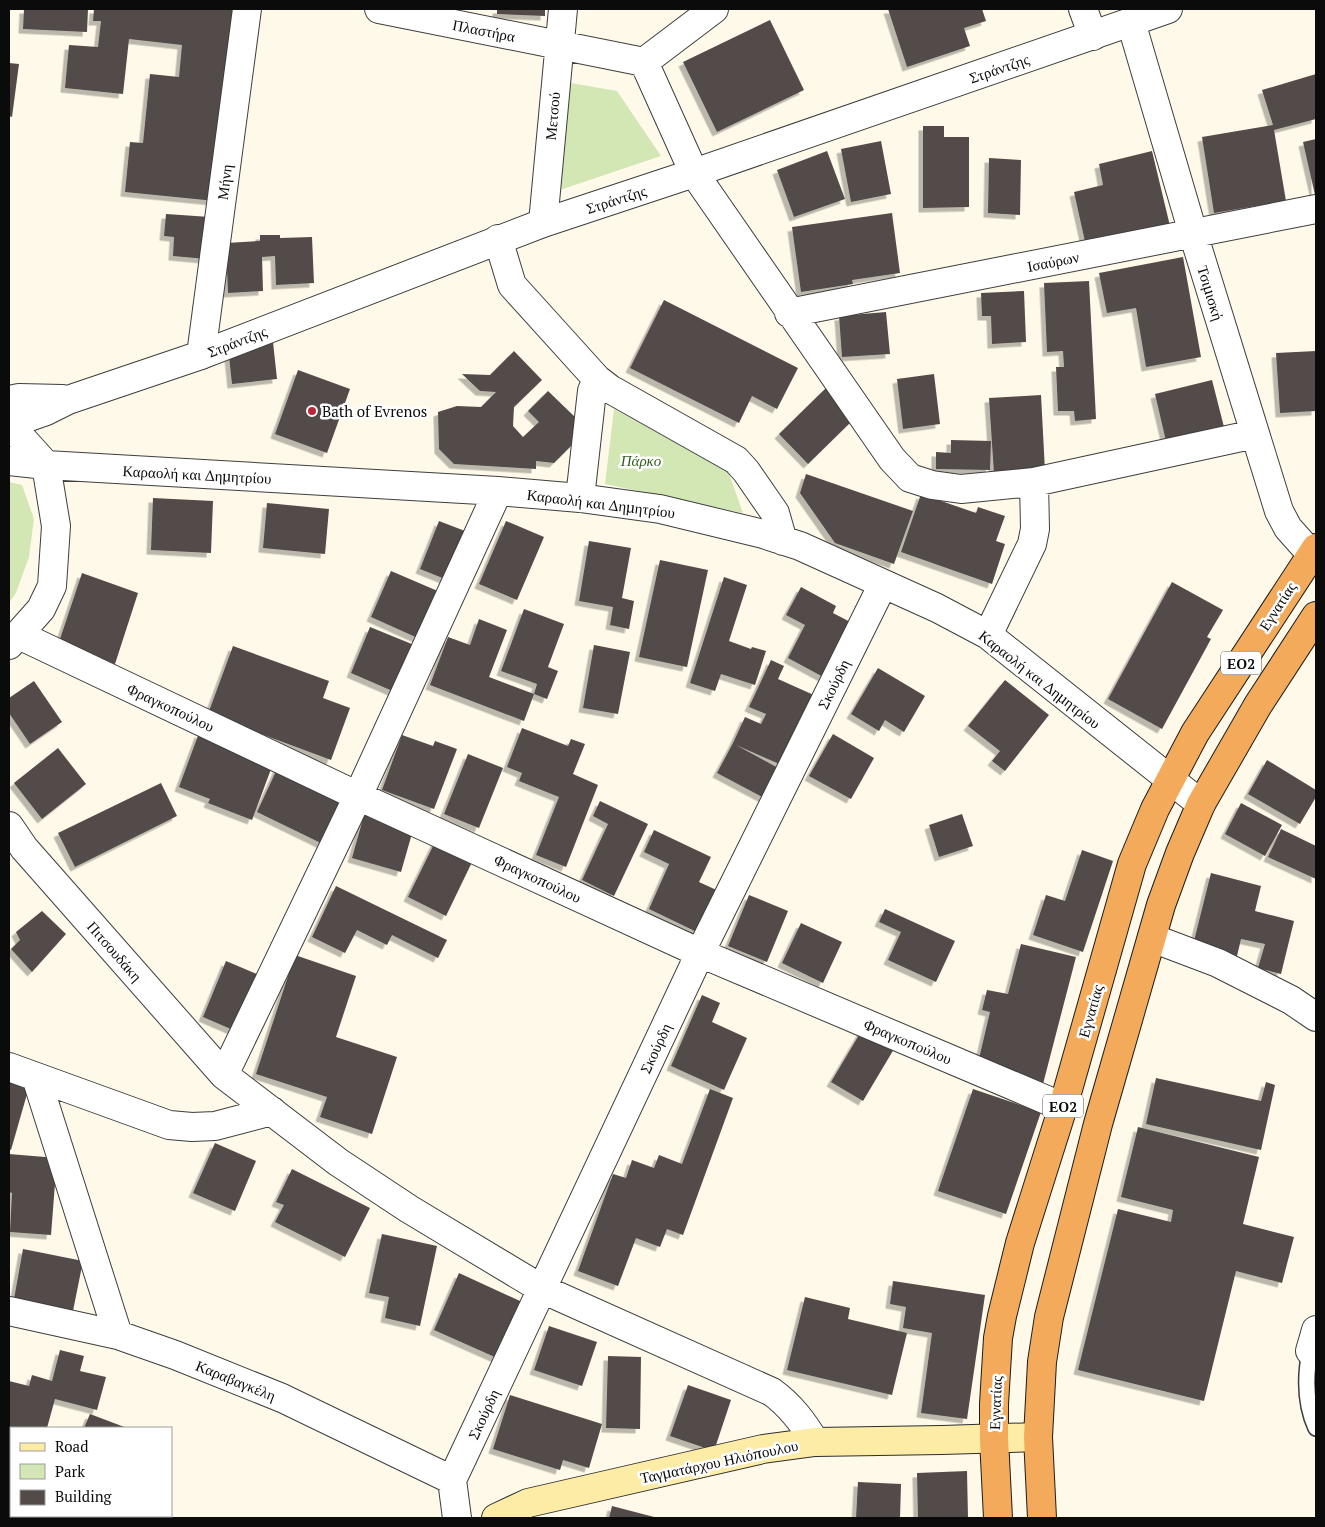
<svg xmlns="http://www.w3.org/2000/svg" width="1325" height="1527" font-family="'PT Serif',serif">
<defs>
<filter id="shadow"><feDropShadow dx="-4.5" dy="4.5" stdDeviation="0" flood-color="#0004"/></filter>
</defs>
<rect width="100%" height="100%" fill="#fff9e9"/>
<path fill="#d3e7b4" d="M565,82l52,9 44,65 -101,34z
M614,409l114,62 15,42 -138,-29z
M9,482l13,3 12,34 -5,38 -13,36 -7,10z"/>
<path fill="#534b48" filter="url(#shadow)" d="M24,9h64l-1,23 -64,-3z
M94,9h139l-18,192 -90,-9 5,-50 13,1 7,-69 29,3 3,-32 -53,-6 -6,55 -58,-6 4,-43 29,2 3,-26h-8z
M497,9h48v7l-48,-2z
M888,9h94l4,12 -22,7 6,18 -63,21z
M770,20l34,70 -87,42 -34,-70z
M9,63l10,1 -7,53 -3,-1z
M1316,74v45l-42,11 12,71 -72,12 -12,-76 71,-12 -11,-35z
M923,126h21v11h25v70l-46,1z
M1316,139v56h-1l-12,-53z
M881,141l10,53 -40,8 -10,-53z
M827,151l18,48 -51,18 -17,-47z
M1152,151l18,75 -84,20 -12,-54 29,-7 -4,-21z
M989,158l32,2 -1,55 -32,-2z
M892,213l8,60 -48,7 1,4 -52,8 -9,-65z
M166,214l44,3 -4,42 -33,-3 1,-19 -10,-1z
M260,235h20v3l32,-1 2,46 -38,2 -1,-29 -13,1 1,34 -35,2 -2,-50 34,-2z
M1183,257l18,100 -55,10 -10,-59 -29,5 -8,-40z
M1089,281l7,138 -21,2 -1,-10h-16l-2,-44h8l-1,-16 -16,1 -3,-69z
M1024,291l2,51 -34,2 -1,-28h-9l-1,-23z
M664,300l134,68 -21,41 -25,-13 -13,27 -109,-55z
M886,312l4,42 -48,3 -3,-41z
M273,342l4,37 -45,5 -4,-37z
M514,351l28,29 -28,27 -1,19 10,11 16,-15 -11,-11 20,-20 28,27 -2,25 -20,20 -18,-2v8l-82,-5 -15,-15 -1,-37 19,-6 24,1 15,-15 -16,-1 -18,-17 28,1z
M1316,351v60l-36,2 -4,-60z
M298,370l52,19 -23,64 -52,-19z
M934,374l6,50 -37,5 -6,-50z
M1212,380l12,47 -58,14 -11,-47z
M826,388l29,30 -47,46 -29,-30z
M1041,395l4,76 -51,3 -5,-76z
M951,440l40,1 -1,29 -54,-1v-17l15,1z
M806,474l107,37 -19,53 -59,-21 -35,-50z
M921,494l55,19 2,-6 27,9 -9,25 9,3 -13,40 -91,-32z
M153,498l60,3 -2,52 -60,-3z
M267,503l62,6 -4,45 -62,-6z
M439,521l26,10 -20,48 -25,-10z
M506,521l38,16 -27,63 -38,-16z
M589,541l42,7 -9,50 12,3 -5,28 -19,-4 3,-18 -34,-6z
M660,560l48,10 -21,97 -48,-10z
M391,571l49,21 -20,47 -49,-22z
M82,573l56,20 -23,71 -57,-19z
M724,577l23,8 -18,56 22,8 1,-2 14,4 -11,34 -34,-11 -6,17 -25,-8z
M1172,582l51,28 -16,27 4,2 -49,90 -54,-30z
M801,587l35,19 -3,7 23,12 -29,54 -39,-21 17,-33 -19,-10z
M524,609l40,15 -16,43 10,4 -11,28 -13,-5 -10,27 -94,-36 18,-48 22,8 9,-26 28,11 -18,47 45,17 3,-10 -36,-13z
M370,627l54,22 -20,47 -53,-23z
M594,645l36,7 -12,62 -35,-6z
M233,646l96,35 -6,17 27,10 -19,52 -123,-46z
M771,660l13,6 -6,13 38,17 -32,70 -48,-21 46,25 -16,29 -49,-26 16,-30 12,-26 16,7 5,-10 -17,-7z
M878,668l47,28 -21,36 -19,-12 -6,11 -28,-17z
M1005,680l44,35 -44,56 -13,-10 8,-10 -32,-25z
M34,681l28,41 -32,22 -21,-31v-15z
M522,728l46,18 3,-7 14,5 -12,30 25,11 -32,82 -30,-12 23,-58 -40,-16 3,-8 -15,-6z
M199,733l75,28 -22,59 -44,-17 2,-4 -31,-12z
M833,734l41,24 -23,41 -42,-23z
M402,735l31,11 2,-5 22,8 -23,60 -52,-19z
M58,748l28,36 -44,35 -28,-36z
M468,754l35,14 -24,60 -35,-14z
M1267,760l49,30v7l-16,27 -52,-30z
M278,767l72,34 -21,46 -72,-35z
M161,783l16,33 -102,51 -17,-34z
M600,801l48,23 -34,72 -32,-16 26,-56 -15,-8z
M1241,803l41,22 -17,31 -40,-22z
M366,808l49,15 -14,49 -49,-14z
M962,814l11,32 -34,11 -10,-32z
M1281,829l35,17v33l-48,-22z
M654,830l57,27 -12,25 24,11 -20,42 -54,-26 20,-45 -25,-12z
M436,840l38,18 -28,58 -38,-19z
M1082,850l31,11 -30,91 -50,-17 13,-40 19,6z
M1211,873l50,13 -6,25 39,10 -13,53 -23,-6 7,-24 -24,-5 -4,17 -44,-11z
M336,886l111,54 -9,18 -46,-23 -5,10 -30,-15 -12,23 -33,-16z
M749,895l39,16 -21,51 -39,-16z
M885,909l70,32 -19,41 -48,-22 13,-28 -22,-10z
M42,911l24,23 -34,38 -21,-23 9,-9 -4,-8z
M801,923l41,19 -19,41 -41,-20z
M1021,944l55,13 -33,127 -66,-17 13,-55 -8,-2 5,-20 21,4z
M295,955l61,21 -20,61 61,20 -25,77 -52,-17 7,-20 -71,-23z
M226,961l38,16 -24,56 -37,-16z
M702,995l18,8 -8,19 35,16 -23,52 -53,-24z
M862,1030l32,19 -31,52 -32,-19z
M1156,1078l105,23 5,-19 9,3 -14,65 -115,-26z
M9,1081l20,6 -18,63 -2,-1z
M710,1089l23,9 -50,137 -16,-6 -7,18 -24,-9 -18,48 -40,-15 35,-97 13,4 6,-18 22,8 5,-13 23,9z
M973,1089l68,23 -35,102 -68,-23z
M1138,1127l121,30 -16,67 51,13 -12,46 -46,-12 -32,130 -126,-31 40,-161 53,13 2,-12 -52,-13z
M215,1143l41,18 -21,50 -42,-18z
M9,1154l48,4 -6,77 -41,-3 2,-39 -3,-1z
M292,1169l78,39 -25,49 -70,-35 9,-17 -8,-3z
M382,1234l55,12 -17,80 -35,-8 4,-21 -20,-4z
M23,1249l60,12 -10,50 -59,-12z
M459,1273l72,33 -25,56 -72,-32z
M893,1281l92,14 -18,124 -46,-6 11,-80 -29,-5 3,-21 -16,-3z
M805,1297l45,11 -2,11 59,14 -15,62 -105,-25z
M549,1326l48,16 -15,44 -48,-16z
M60,1350l24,6 -4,15 26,6 -9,33 -42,-11 -8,29h-36v13h-2v-60l20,5 3,-11 20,6z
M608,1356l33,1 -1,72 -34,-1z
M688,1385l43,15 -17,51 -44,-15z
M510,1395l92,29 -13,44 -26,-8 -3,10 -67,-21z
M90,1414l37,14h-43z
M967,1471l1,47h-50l-1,-45z
M858,1482l43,2 -1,34h-44z
M612,1506l46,12h-49z"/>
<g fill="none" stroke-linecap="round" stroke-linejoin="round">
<defs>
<path id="service" d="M1310,1351c-5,26 -5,53 6,77"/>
<path id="minor" d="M379,9l265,53 50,111 198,286 18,19 22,7 29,4 73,-7 221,-48
M1083,9l10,27
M1131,22l62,211 86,278 9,17 24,27
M644,62l70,-53
M543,223l20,-214
M498,239l14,46 85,94 13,10 126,71 10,11 29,42 8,28
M789,313l527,-104
M201,355l46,-346
M9,461l37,4 452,26 82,7 80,11 103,25 37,12 137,62 51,27 213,169
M580,498l12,-107 5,-12
M19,635l339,161 342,157 363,154
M988,635l44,-91 3,-15 -1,-47
M9,645l32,-36 11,-23 4,-60 -10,-61 -37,-41
M9,826l15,22 200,227 114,87 71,47 133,80 230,103c19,14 31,30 43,50
M1152,938l66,25 73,37 25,17
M9,1067l160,58 23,2 23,-1 57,-15
M224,1075l134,-279 140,-305
M36,1077l82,258
M9,1311l109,24 57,20 107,43 170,82
M1310,1351l6,-21
M457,1518l-5,-38 248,-527 183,-369"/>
<path id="tertiary" d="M9,400l10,-2 43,1
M9,424l37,-13 22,-11 133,-45 342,-132 151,-50 474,-164
M9,1479l2,1
M110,1516l7,2"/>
<path id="secondary" d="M496,1518l32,-15 235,-54 52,-7 127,-2 96,-3"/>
<path id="trunk" d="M998,1518l-4,-79v-35l4,-66 4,-22 18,-73 43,-136 69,-243 23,-55 40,-76 121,-185
M1042,1518l-4,-81 4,-75 7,-45 49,-193 63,-219 19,-52 21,-49 57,-99 58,-89"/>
</defs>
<use href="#service" stroke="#3e3e3e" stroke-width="18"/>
<use href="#minor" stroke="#3e3e3e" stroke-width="30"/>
<use href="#tertiary" stroke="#3e3e3e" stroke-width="30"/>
<use href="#secondary" stroke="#2d2d2d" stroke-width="30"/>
<use href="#trunk" stroke="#1c1c1c" stroke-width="30"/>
<use href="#service" stroke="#fff" stroke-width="15"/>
<use href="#minor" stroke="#fff" stroke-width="28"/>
<use href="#tertiary" stroke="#fff" stroke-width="28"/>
<use href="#secondary" stroke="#fdeca5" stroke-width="28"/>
<use href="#trunk" stroke="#f4aa5b" stroke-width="28"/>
</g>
<circle fill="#b7273a" stroke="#fff" stroke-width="2" cx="312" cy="411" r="5"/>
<g text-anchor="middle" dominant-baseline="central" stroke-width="5" stroke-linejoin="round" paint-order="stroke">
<g fill="#fff" stroke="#545454" stroke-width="1">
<rect x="1221" y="651.5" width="40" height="23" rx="4"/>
<rect x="1043" y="1094.5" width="40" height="23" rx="4"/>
</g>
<g font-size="14" font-weight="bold" fill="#0b0b0b">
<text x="1241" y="663">ΕΟ2</text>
<text x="1063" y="1106">ΕΟ2</text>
</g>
<g font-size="15" fill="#0b0b0b" stroke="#fff">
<text transform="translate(484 30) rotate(11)">Πλαστήρα</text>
<text transform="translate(999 68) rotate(-19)">Στράντζης</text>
<text transform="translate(552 116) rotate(-85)">Μετσού</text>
<text transform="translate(224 182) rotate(-83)">Μήνη</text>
<text transform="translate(616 199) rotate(-18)">Στράντζης</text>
<text transform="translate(1053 261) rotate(-11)">Ισαύρων</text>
<text transform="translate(1211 293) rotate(73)">Τσιμισκή</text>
<text transform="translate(237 341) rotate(-21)">Στράντζης</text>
<text transform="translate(197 474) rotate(3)">Καραολή και Δημητρίου</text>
<text transform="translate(601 503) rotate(7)">Καραολή και Δημητρίου</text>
<text transform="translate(1277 606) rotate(-57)">Εγνατίας</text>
<text transform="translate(1040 679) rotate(38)">Καραολή και Δημητρίου</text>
<text transform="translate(833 684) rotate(-64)">Σκούρδη</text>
<text transform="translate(171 707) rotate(25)">Φραγκοπούλου</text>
<text transform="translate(538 878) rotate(25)">Φραγκοπούλου</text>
<text transform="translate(115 951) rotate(49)">Πιτσουδάκη</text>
<text transform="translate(1090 1011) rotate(-74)">Εγνατίας</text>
<text transform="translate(908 1041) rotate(23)">Φραγκοπούλου</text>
<text transform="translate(655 1048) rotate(-65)">Σκούρδη</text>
<text transform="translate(236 1380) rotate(22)">Καραβαγκέλη</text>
<text transform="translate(995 1403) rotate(-88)">Εγνατίας</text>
<text transform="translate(483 1414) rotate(-65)">Σκούρδη</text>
<text transform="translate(719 1461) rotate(-12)">Ταγματάρχου Ηλιόπουλου</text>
</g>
<g font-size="15" fill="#0b0b0b" stroke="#fff" text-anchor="start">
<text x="322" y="411">Bath of Evrenos</text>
</g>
<g font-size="15" font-style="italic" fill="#31601e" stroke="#fff">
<text x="641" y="460">Πάρκο</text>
</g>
</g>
<rect width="1325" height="1527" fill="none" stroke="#0b0b0b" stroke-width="20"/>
<rect x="10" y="1427" width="162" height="90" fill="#ffffff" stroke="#9d9d9d"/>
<rect x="20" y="1443" width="25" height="8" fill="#fdeca5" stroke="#9d9d9d"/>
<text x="55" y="1452" font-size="15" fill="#0b0b0b">Road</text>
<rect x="20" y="1464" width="25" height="15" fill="#d3e7b4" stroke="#9d9d9d"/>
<text x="55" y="1477" font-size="15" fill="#0b0b0b">Park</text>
<rect x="20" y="1490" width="25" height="15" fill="#534b48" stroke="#9d9d9d"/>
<text x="55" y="1502" font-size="15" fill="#0b0b0b">Building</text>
</svg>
